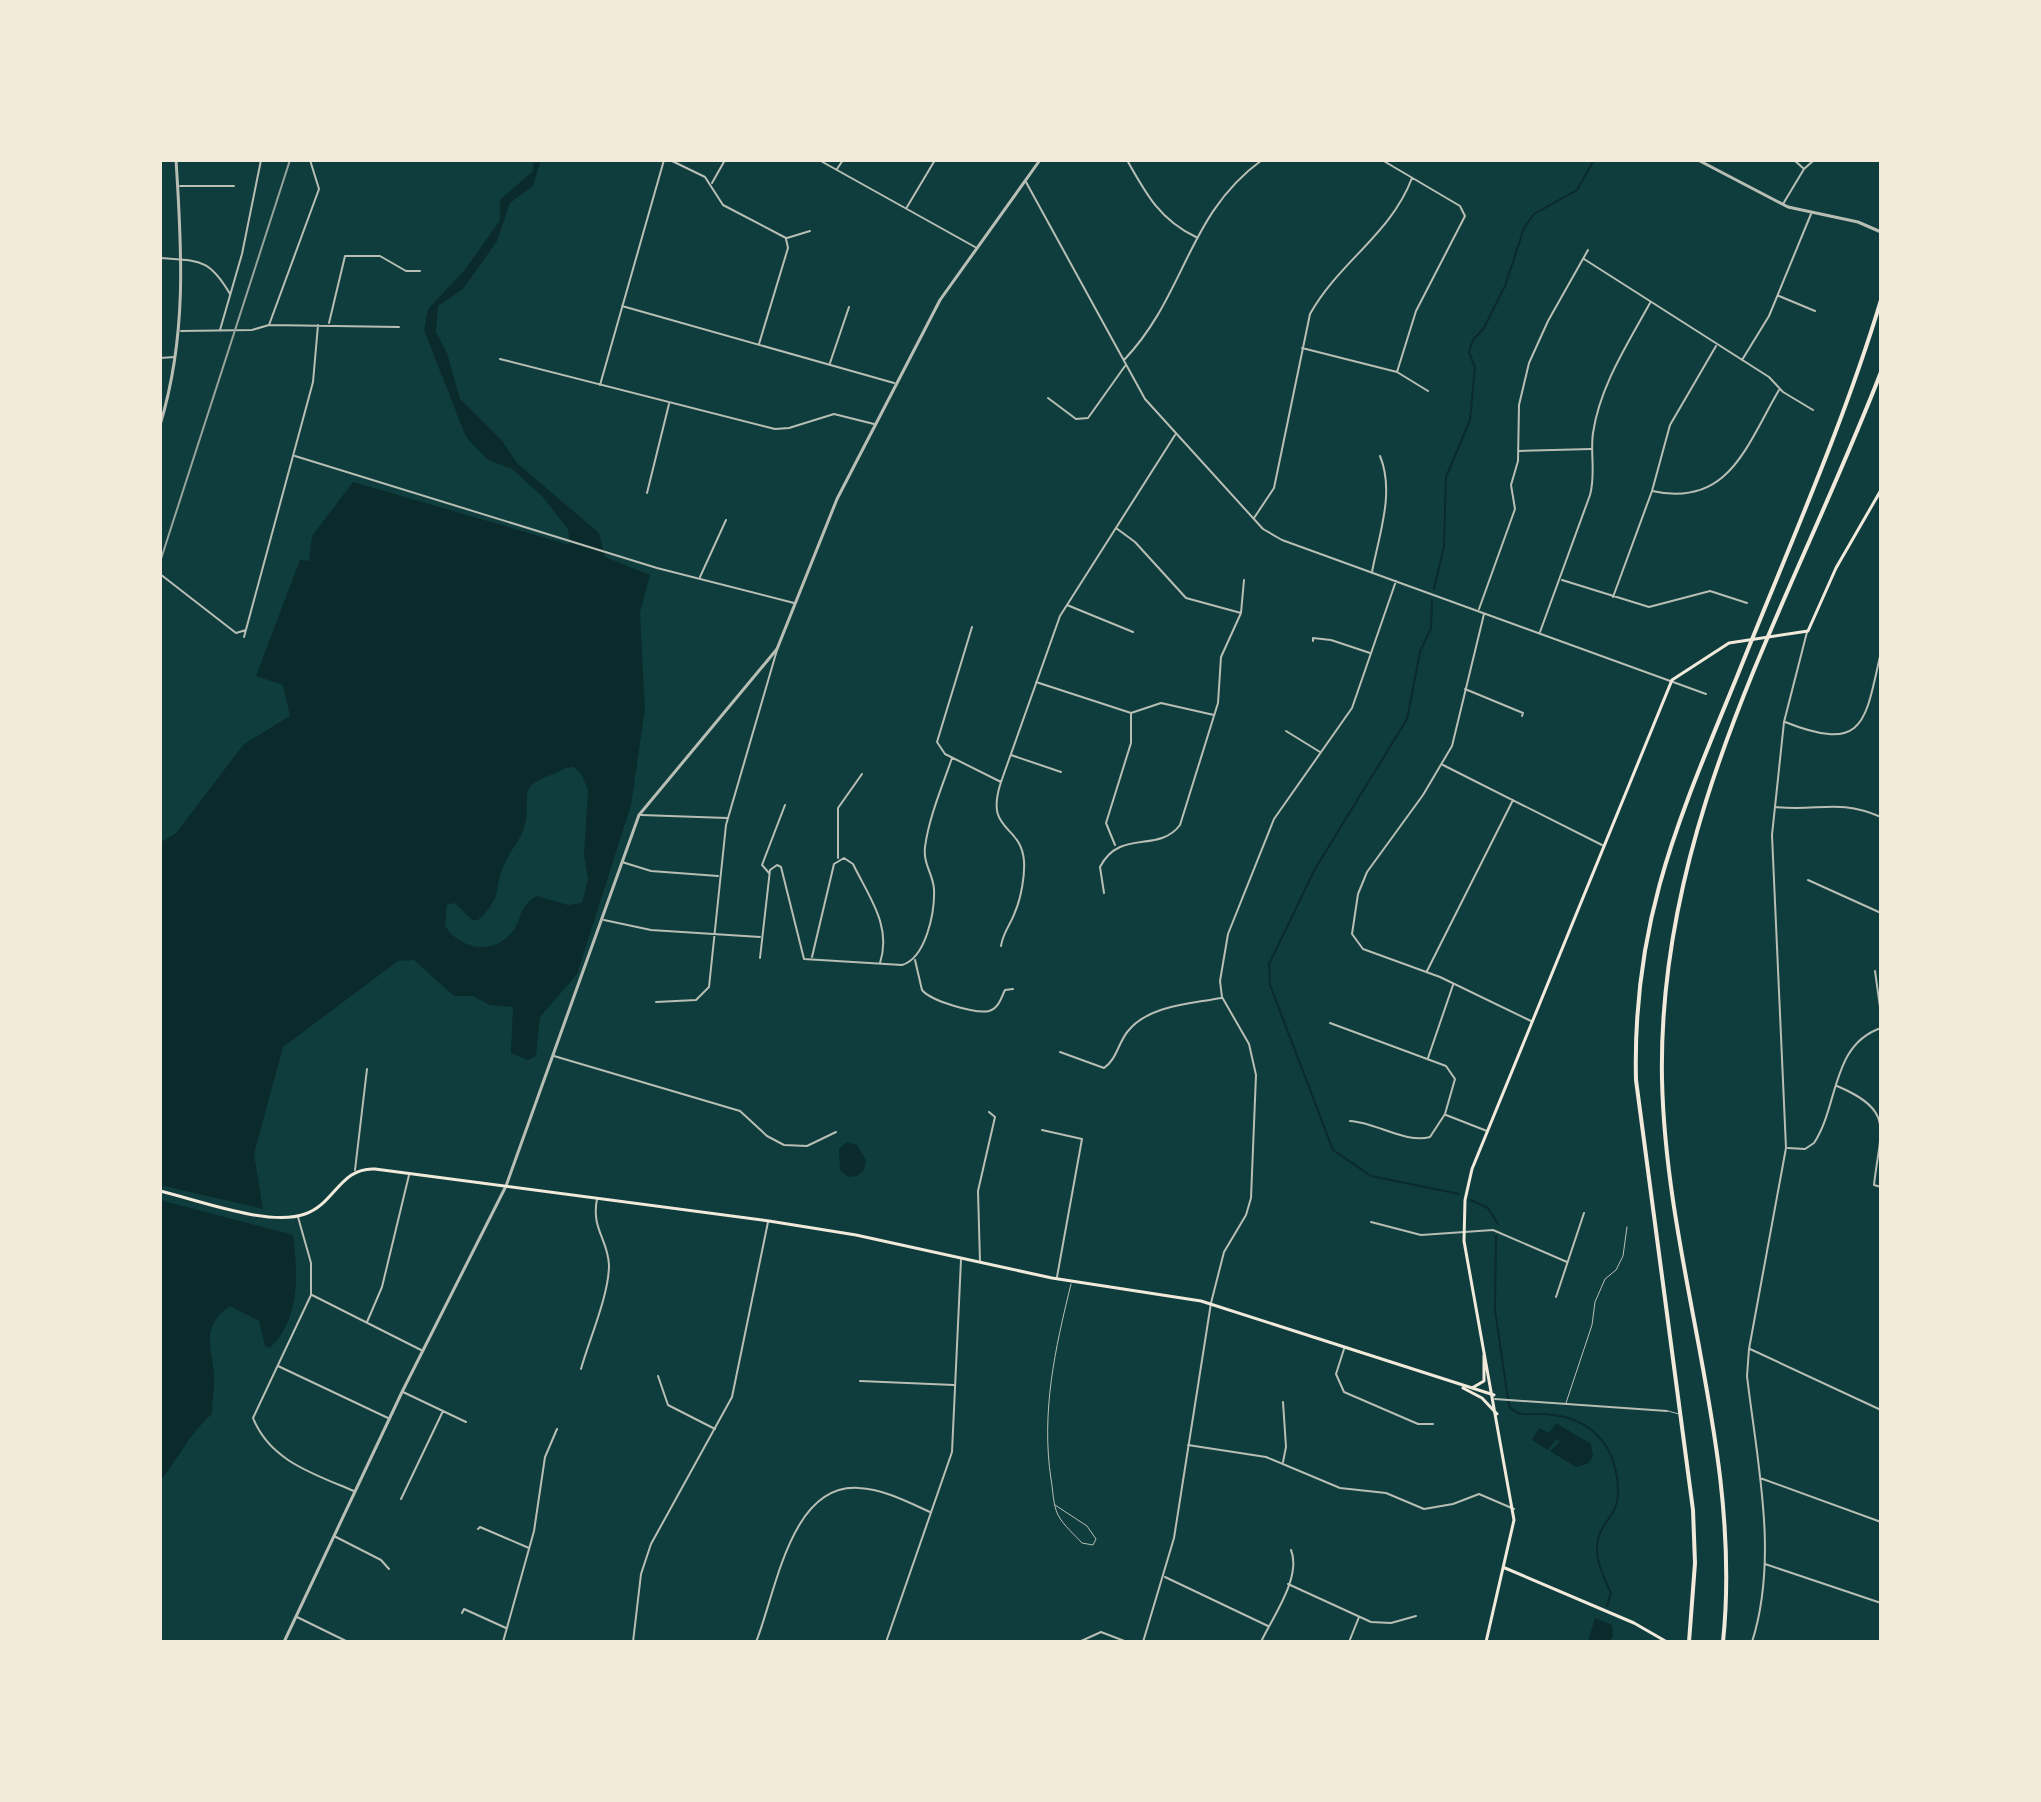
<svg xmlns="http://www.w3.org/2000/svg" width="2041" height="1802" font-family="Figtree,sans-serif">
<rect width="100%" height="100%" fill="#0f3d3e"/>
<path fill="#0a2a2b" fill-rule="evenodd" d="M534,160l6,3 -7,23 -23,17 -13,38 -34,48 -25,17 -2,26 11,21 13,46 42,42 15,22 82,70 6,24 45,18 -10,37 5,97 -14,96 -54,169 -37,43 -4,39 -8,4 -17,-7 2,-46 -23,-2 -17,-9h-19l-40,-36 -16,1 -115,86 -29,107 9,55 -103,-24v-342l16,-10 68,-89 46,-28 -7,-31 -27,-9 44,-116 9,1 3,-25 41,-54 217,63 -2,-16 -26,-33 -30,-27 -24,-9 -22,-23 -42,-107 4,-21 36,-38 36,-51v-20l33,-29zM573,767l8,6 7,17 -4,65 4,24 -6,24 -14,2 -31,-9c-19,11 -14,21 -24,35 -19,25 -52,19 -68,-5l2,-21 8,-2 17,17h6c27,-24 14,-33 28,-59 6,-13 15,-21 19,-37 7,-25 -10,-37 26,-49 8,-3 13,-8 22,-8z
M847,1142l10,3 9,15 -2,10 -7,6 -9,1 -8,-7 -1,-21z
M160,1200l133,35c5,39 8,82 -23,113l-5,-2 -6,-25 -29,-15c-30,21 -18,41 -16,69 1,13 -2,26 -2,39 -25,22 -31,42 -52,67z
M1556,1423l35,21 2,12 -4,7 -13,4 -26,-16 10,-9 -4,-3 -8,11 -16,-10 7,-12 10,5z
M1595,1618l17,7 1,11 -4,6h-21z"/>
<g fill="none" stroke-linecap="round" stroke-linejoin="round">
<path stroke="#0a2a2b" stroke-width="2" d="M1434,589l10,-43 2,-69 24,-57 5,-52 -6,-16 4,-12 11,-12 21,-42 19,-58 10,-14 43,-24 17,-30
M1432,600l-1,28 -11,24 -13,67 -92,150 -46,95 1,21 63,165 38,26 88,18
M1471,1200l17,8 10,16
M1496,1236l-1,74 14,96c10,12 20,7 34,8 48,2 74,31 75,77 0,19 -8,24 -16,38 -12,21 0,45 9,64l-4,13"/>
<path stroke="#b8beb3" stroke-width="1" d="M1566,1403l26,-78 3,-23 10,-23 11,-9 7,-14 4,-29
M1668,1411l11,3
M1055,1505l32,21 9,13 -3,6 -11,-2c-8,-9 -18,-17 -24,-28 -5,-10 -5,-25 -7,-36 -10,-67 4,-130 20,-195"/>
<path stroke="#b8beb3" stroke-width="2" d="M670,160l35,17 18,28 63,33
M819,160l156,87
M1127,160c19,34 33,60 69,77
M1382,160l78,46 5,10 -49,95 -19,61
M1794,160l9,8
M837,169l6,-9
M1026,182l119,217 118,130 19,11 424,154
M712,183l13,-23
M180,186h54
M1783,204l21,-35 10,-9
M907,207l28,-47
M787,238l23,-7
M160,258c39,3 49,0 70,36
M1584,259l185,118 14,15 30,18
M1779,296l36,15
M622,306l272,77
M329,323l16,-67h35l26,15h14
M269,325l50,-136 -9,-29
M220,330l22,-76 19,-94
M181,331l71,-1 17,-5 130,2
M759,344l29,-96 -2,-9
M1302,348l95,24 31,19
M160,358l15,-1
M500,359l275,70 14,-1 45,-14 40,10
M1124,360c62,-65 63,-146 138,-200
M1742,360l27,-44 42,-102
M830,363l19,-56
M600,385l64,-225
M1048,398l28,21 12,-1 37,-52
M1518,451l73,-2
M295,456l362,112 137,35
M1652,491c77,17 94,-45 127,-101
M647,493l22,-89
M1254,518l20,-30 36,-174c28,-51 81,-80 102,-136
M1116,528l19,14 51,56 55,15
M1372,572c7,-37 23,-80 8,-116
M160,574l76,59 10,-3
M700,577l26,-57
M1562,580l87,27 61,-16 37,12
M1613,597l39,-106 18,-66 46,-79
M1067,605l66,27
M1479,609l36,-100 -4,-24 7,-24 1,-56 10,-42 19,-42 40,-71
M1484,614l-32,132 -29,49 -56,77 -9,22 -6,40 11,15 77,28 91,44
M972,627l-35,115 8,12 56,28
M1540,632l50,-137c6,-21 0,-41 3,-62 7,-47 34,-88 57,-130
M244,637l69,-255 5,-57
M1313,641v-3l18,2 39,13
M1036,682l95,31 30,-10 53,12
M1465,689l58,24 -1,3
M1785,722c81,32 80,-1 96,-70
M1286,731l34,21
M1011,755l50,17
M1443,765l159,80
M1775,807c43,5 62,-9 106,10
M641,815l86,3
M1115,845l-9,-22 25,-80v-29
M838,858v-50l24,-34
M622,862l29,9 67,5
M769,873l-7,-8 23,-60
M1808,880l73,33
M1104,893l-4,-26c20,-39 58,-13 80,-42l38,-122 3,-46 20,-44 3,-33
M604,920l47,10 109,7
M1001,946c2,-14 10,-22 14,-34 6,-14 10,-36 9,-51 -3,-38 -40,-28 -23,-79l59,-166 115,-181
M812,957l22,-93 10,-6 9,6c16,33 39,62 27,99
M760,958l10,-88 7,-5 4,2 23,92 98,6c24,-7 33,-53 32,-76 -1,-15 -11,-25 -9,-42 4,-30 17,-60 27,-89
M915,960l7,30c9,11 53,24 67,21 10,-3 12,-13 16,-21l8,-1
M1427,971l86,-171
M1875,971l6,43
M656,1002l40,-2 13,-13 17,-162 51,-175
M1330,1023l116,43 9,13 -10,35 -15,23c-24,7 -55,-15 -80,-16
M1060,1052l44,16c13,-9 14,-25 24,-37 21,-26 62,-27 93,-33
M554,1056l186,55 27,25 17,9 23,1 29,-14
M1428,1058l25,-73
M1837,1086c59,25 43,43 37,99l7,2
M1446,1115l41,16
M1042,1130l40,9 -25,138
M1788,1148l17,1 9,-6c25,-38 17,-98 67,-115
M355,1170l12,-101
M298,1217l13,46v32l-58,123c17,43 61,56 101,73
M1371,1222l50,13 72,-5 74,32
M980,1262l-2,-71 17,-74 -6,-5
M312,1295l109,55
M1556,1297l28,-84
M367,1322l15,-35 27,-112
M1344,1349l-8,25 8,18 74,32h15
M1750,1349l131,61
M278,1366l110,52
M581,1369c8,-29 28,-74 28,-104 -1,-26 -18,-36 -12,-66
M658,1376l10,29 47,24
M860,1381l94,4
M403,1392l63,30
M1495,1399l172,12
M1188,1445l78,12 74,31 46,5 38,16 29,-5 26,-10 35,15
M1283,1462l3,-15 -3,-45
M1760,1478l121,44
M401,1499l42,-88
M478,1529l2,-2 49,21
M334,1536l47,24 8,9
M1765,1564l116,39
M1165,1577l103,49
M1288,1584l83,38 20,1 25,-7
M462,1613l2,-4 42,19
M297,1617l51,25
M503,1642l31,-111 11,-74 12,-28
M633,1642l8,-68 10,-30 81,-147 36,-175
M756,1642c20,-49 34,-159 103,-154 24,1 49,14 71,24
M886,1642l66,-190 9,-192
M1079,1642l22,-10 26,10
M1143,1642l31,-104 37,-235 13,-51 22,-37 5,-17 5,-123 -7,-31 -27,-47 -2,-16 8,-47 46,-115 78,-111 44,-127
M1261,1642c11,-24 41,-65 30,-92
M1349,1642l10,-25
M1752,1642c27,-85 5,-180 -5,-266l2,-27 37,-201 -14,-313 12,-113 23,-90"/>
<path stroke="#b8beb3" stroke-width="3" d="M1698,160l90,47 70,15 23,10
M160,425c27,-88 22,-174 16,-265
M284,1642l118,-250 104,-206 133,-371 138,-166 60,-150 103,-199 100,-140"/>
<path stroke="#f1e9da" stroke-width="3" d="M160,1191c38,9 109,36 145,23 30,-10 35,-47 70,-45l394,52 87,14 196,43 149,23 293,94
M1463,1388l19,10 15,16
M1472,1388l12,-7v-26
M1505,1568l129,55 33,19
M1486,1642l28,-122 -50,-279 1,-41 7,-31 200,-489 57,-37 79,-12 28,-63 45,-78"/>
<path stroke="#f1e9da" stroke-width="4" d="M1689,1642l6,-79 -2,-53 -57,-430c-4,-158 42,-259 100,-401 50,-126 106,-250 145,-379
M1723,1642c20,-192 -57,-373 -61,-563 -5,-258 129,-475 219,-707"/>
<path stroke="#97a49c" stroke-width="2" d="M160,562l130,-402"/>
</g>
<rect width="2041" height="1802" fill="none" stroke="#f1e9da" stroke-width="324"/>
</svg>
